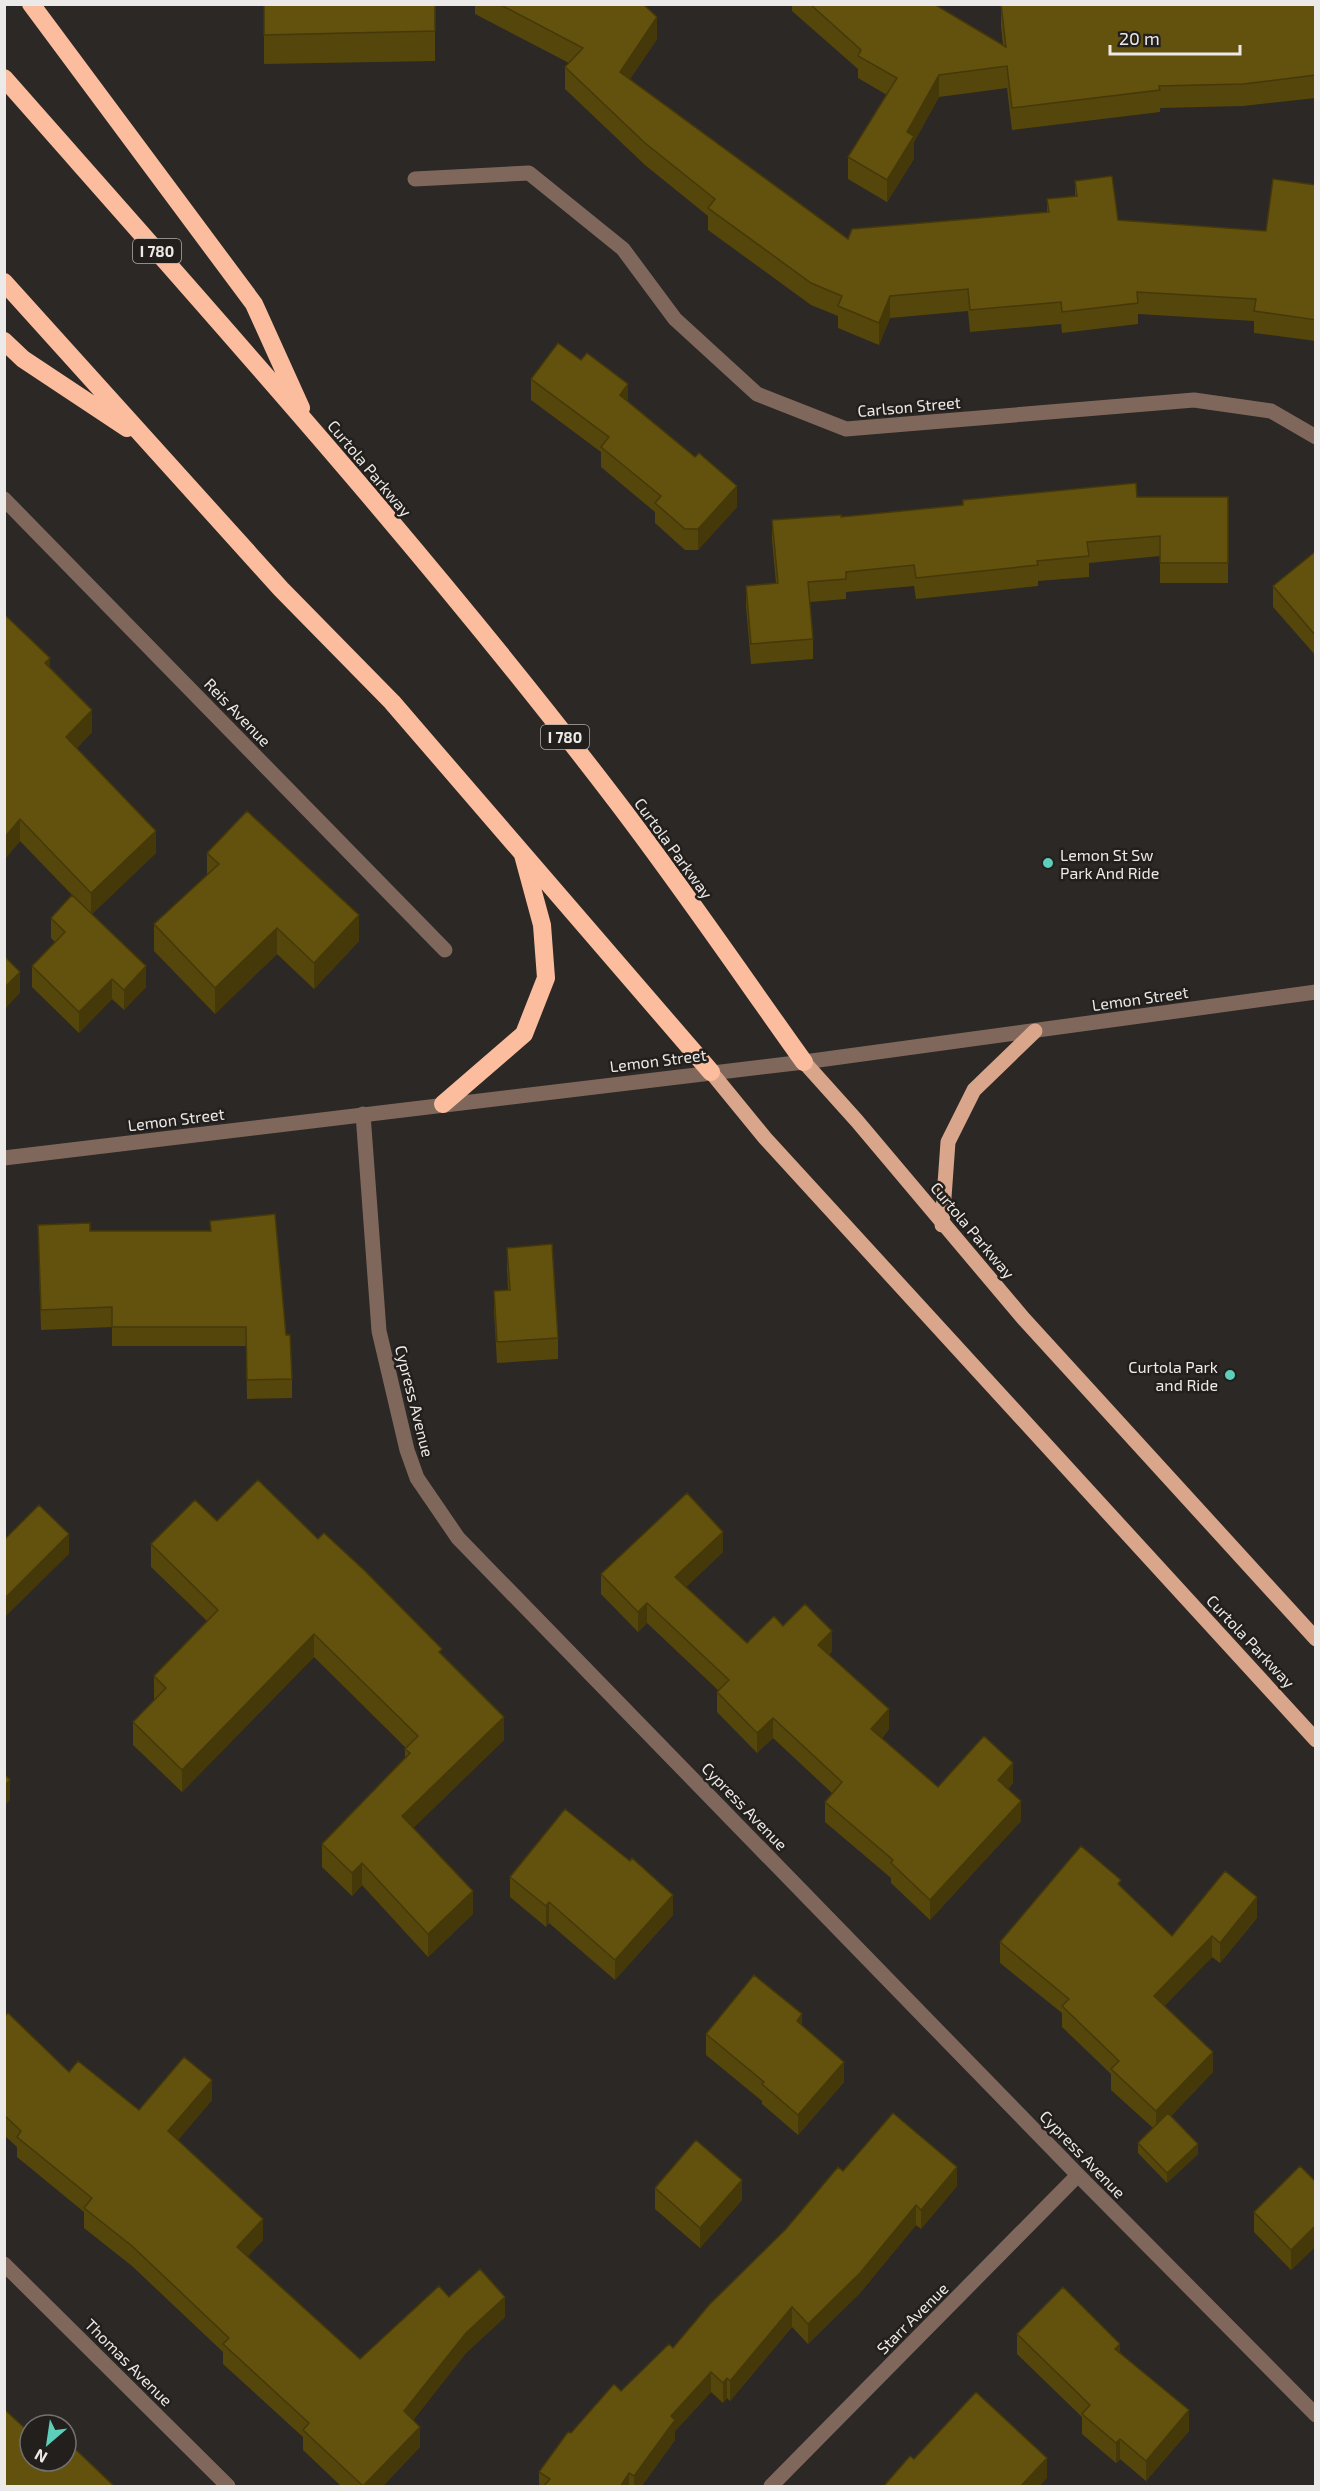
<svg xmlns="http://www.w3.org/2000/svg" width="1320" height="2491" font-family="'Exo 2',sans-serif">
<rect width="100%" height="100%" fill="#2b2825"/>
<g fill="none" stroke-linecap="round" stroke-linejoin="round">
<path stroke="#80675b" stroke-width="15" d="M415,179l114,-6 94,76 52,70 82,75 89,35 348,-29 77,11 45,26
M4,499l441,451
M363,1114l16,217 28,119 10,28 41,60 620,637 238,240
M4,2264l224,222
M771,2486l307,-311"/>
<path stroke="#80675b" stroke-width="15" d="M4,1158l800,-96 512,-70"/>
<path stroke="#d9a58b" stroke-width="15" d="M804,1062l53,59 166,197 293,321
M711,1072l54,66 551,602
M942,1225l6,-83 26,-52 61,-59"/>
<path stroke="#fcbd9e" stroke-width="18" d="M31,4l223,300 47,104
M4,78c208,236 419,470 610,720 66,86 127,176 190,264
M4,282l277,307 111,113 319,370
M4,341l19,18 104,69
M443,1104l81,-70 22,-56 -4,-53 -19,-70"/>
</g>
<path fill="#55460c" d="M264,4h171v57l-171,3z
M475,4h168l14,35 -27,40 218,160 199,-26v-14l28,-3v-15l43,39 148,11 50,-46v156l-62,-8v-12l-116,-7v10l-76,9 -1,-9 -91,8 -2,-21 -78,7 -11,27 -41,-17v-12l-27,-11 -103,-75v-14l-63,-51 -80,-76v-22l4,-4 -94,-49z
M790,4h144l69,41 -2,-19v-22h315v94l-73,8 -83,2v4l-148,18 -5,-42 -68,9 -25,45v17l-27,43 -39,-23v-22l39,-62 -29,-17v-9l-66,-58v-5z
M531,379l97,23 109,105 -39,43h-13l-30,-27v-11l-54,-45v-15l-70,-52z
M1137,497h91v86h-68v-27l-71,7v14l-51,4v5l-122,13 -2,-13 -68,6v7l-36,3 3,37v20l-62,5 -5,-58v-20l30,-3 -4,-43v-20l69,-3z
M1316,551v105l-43,-49v-21z
M4,614l46,54 42,64 -15,16 79,105 -64,61 54,73 -22,23 -12,-11 -33,34 -47,-46v-21l23,-24 -4,-4v-20l24,-20 -55,-57 -16,19z
M207,853l152,88 -45,48 -37,-35 -62,60 -61,-63v-27l53,-49z
M210,1221l76,114 6,44v19l-45,1 -1,-53h-134v-19l-71,3 -3,-105 52,6h120z
M507,1248l51,90v21l-61,4 -3,-52v-20l14,-1 -1,-22z
M217,1521l101,18 124,116 62,85 -91,88 60,86 -45,43 -66,-72 -10,11 -30,-29v-23l83,-86v-9l1,-1 -92,-91 -132,135 -49,-47v-23l22,-22 -1,-1v-23l53,-55 -56,-54v-23z
M723,1552l-37,35 61,56 36,-17 49,25 -3,4 60,74 -7,9 56,49 75,-4 -5,6 13,32 -91,99 -39,-37v-5l-66,-56v-20l7,-9 -59,-55 -16,15 -40,-41v-20l2,-1 -72,-68 -9,9 -37,-38v-20z
M510,1877l163,38 -58,65 -66,-57 -3,4 -36,-30z
M1121,1888l51,48 85,-18 -37,45 -8,-6 -48,49 49,66 -42,44 27,38 -31,29 -29,-30v-10l15,-15 -42,-38v-16l-49,-47v-14l-62,-50v-21z
M4,2013l65,59 70,38 73,-10 -34,40 85,100 -16,17 113,102 89,-62 56,20 -39,36 -53,67 7,27 -38,40h-40l-39,-37v-13l-80,-73v-12l-91,-86 -48,-38v-16l-67,-55v-10l-13,-12z
M706,2034l138,48 -46,53 -36,-31v-3l-56,-46z
M843,2171l114,15 -36,43 -5,-4 -56,68 -52,51 -16,-17 -62,74 -3,-3 -4,5 -12,-11 -36,39v9l-34,47h-102v-15l32,-39 102,-85 113,-119z
M1316,2182v64l-25,24 -37,-38v-20z
M655,2188l87,12 -42,48 -45,-39z
M1017,2334l103,18 69,79 -43,50 -26,-22 -4,4 -34,-29v-17l-65,-63z"/>
<path fill="#45390a" d="M657,17v22l-37,55v-22z
M939,75v22l-25,45v17l-27,43v-22l20,-48z
M890,296v22l-11,27v-22z
M628,384v20l-8,-9z
M737,486v21l-39,43v-21z
M50,658v22l-5,-17z
M92,710v22l-26,27v-22z
M20,819v22l-16,19v-22z
M156,831v22l-65,62v-22z
M359,915v26l-45,48v-26z
M277,928v26l-62,60v-26z
M146,966v21l-22,23v-20z
M20,972v21l-16,17v-22z
M112,979v20l-33,34v-21z
M723,1532v20l-48,45v-20z
M69,1534v20l-65,64v-19z
M647,1603v20l-9,9v-20z
M832,1631v20l-14,14v-20z
M314,1634v23l-132,135v-22z
M889,1709v20l-18,20v-20z
M504,1717v23l-102,99v-23z
M773,1718v20l-16,15v-20z
M1013,1763v20l-15,17v-20z
M10,1780v20l-6,6v-20z
M1021,1801v20l-91,99v-20z
M362,1863v22l-10,11v-23z
M473,1891v23l-45,43v-23z
M673,1895v20l-58,65v-20z
M1257,1897v21l-37,45v-20z
M549,1902v21l-3,4v-21z
M1212,1936v21l-58,60v-21z
M802,2014v21l-5,-14z
M1213,2052v20l-57,60v-21z
M844,2062v20l-46,53v-20z
M212,2080v20l-44,52v-21z
M1198,2144v10l-31,29v-10z
M957,2167v19l-36,43v-19z
M742,2180v20l-42,48v-20z
M916,2205v20l-56,68 -52,51v-20z
M263,2219v21l-26,28v-21z
M1316,2225v21l-25,24v-20z
M505,2297v20l-39,36 -62,79v-21l62,-78z
M792,2307v20l-62,74v-20z
M1120,2344v20l-5,-15z
M711,2372v20l-36,39v9l-34,47h-7v-11l37,-60z
M727,2378v20l-4,5v-20z
M1189,2410v21l-43,50v-20z
M420,2427v20l-38,40h-19z
M1120,2439v20l-4,4v-20z
M1047,2458v20l-8,9h-19z
M629,2473v14h-9z"/>
<path fill="#63510e" stroke="#45390a" stroke-width="1.5" d="M264,4h171v27l-171,4z
M499,4h144l14,13 -37,55 228,167 4,-10 197,-17 -2,-13 30,-3 -2,-15 37,-5 6,44 148,11 7,-52 43,6v135l-62,-9 2,-12 -119,-7 1,11 -76,9 -1,-10 -91,8 -2,-21 -78,7 -11,27 -41,-17 4,-10 -31,-13 -103,-75 7,-9 -70,-56 -80,-76 18,-19z
M810,4h124l72,43 -5,-43h315v71l-73,9 -84,2 1,4 -148,18 -5,-42 -68,9 -32,57 7,4 -27,44 -39,-23 49,-79 -39,-22 3,-6z
M558,343l23,17 6,-7 41,31 -8,11 75,62 4,-4 38,33 -39,43h-13l-30,-26 6,-7 -60,-49 8,-10 -78,-58z
M1136,483l1,14h91v66h-68v-27l-73,6 2,14 -52,5 1,4 -122,13 -2,-13 -68,7v7l-38,3 5,57 -62,5 -5,-58 32,-3 -6,-63 69,-5v2l122,-12v-5z
M1316,551v85l-43,-50z
M4,614l46,44 -5,5 47,47 -26,27 90,94 -65,62 -71,-74 -16,19z
M247,811l112,104 -45,48 -37,-35 -62,60 -61,-64 65,-60 -12,-11z
M72,895l74,71 -22,24 -12,-11 -33,33 -47,-46 33,-34 -14,-14z
M4,956l16,16 -16,16z
M275,1214l11,121h4l2,44 -45,1 -1,-53h-134v-20l-71,3 -3,-85 52,-2v8h121l-1,-10z
M552,1244l6,94 -61,4 -3,-51 16,-1 -3,-42z
M258,1480l60,59 6,-6 41,38 77,78 -3,3 65,65 -102,99 71,75 -45,43 -66,-71 -10,10 -30,-29 88,-91 -5,-4 13,-13 -104,-102 -132,136 -49,-48 33,-34 -12,-12 64,-66 -67,-66 44,-44 22,21z
M687,1493l36,39 -48,45 72,66 27,-27 9,10 22,-22 27,27 -14,14 71,64 -18,20 67,58 46,-51 29,27 -15,17 23,21 -91,99 -39,-37 2,-3 -68,-58 17,-20 -69,-64 -16,15 -40,-41 12,-12 -82,-77 -9,9 -37,-38z
M39,1505l30,29 -65,65v-59z
M4,1774l6,6 -6,6z
M565,1809l65,52 2,-3 41,37 -58,65 -66,-58 -3,4 -36,-29z
M1081,1846l40,34 -3,4 54,52 53,-65 32,26 -37,46 -8,-7 -58,60 59,56 -57,59 -45,-42 8,-8 -57,-55 7,-7 -69,-57z
M754,1975l48,39 -5,7 47,41 -46,53 -36,-31 2,-2 -58,-48z
M4,2013l2,2 2,-2 61,59 9,-11 61,49 45,-53 28,23 -44,51 95,88 -26,28 123,112 79,-73 10,11 31,-28 25,28 -39,36 -62,78 16,16 -57,59 -60,-56 6,-7 -86,-79 6,-6 -97,-92 -48,-38 8,-10 -75,-61 4,-6 -17,-16z
M893,2113l64,54 -36,43 -5,-5 -56,68 -52,51 -16,-17 -62,74 -3,-3 -4,5 -12,-11 -40,44 4,4 -41,56 -5,-3 -9,14h-77l7,-8 -11,-7 29,-40 3,1 43,-49 7,7 48,-47 4,4 36,-43 77,-76 52,-62 5,4z
M1168,2113l30,31 -31,29 -29,-30z
M696,2140l46,40 -42,48 -45,-40z
M1300,2166l16,16v43l-25,25 -37,-38z
M1063,2287l57,57 -5,5 74,61 -43,51 -26,-22 -4,4 -34,-29 8,-9 -73,-71z
M976,2392l71,66 -27,29h-137l27,-31 4,3z
M4,2409l26,24v28h36v-11l5,-5 44,42h-111z"/>
<g fill="#5cceba" stroke="#221f1c" stroke-width="2">
<circle cx="1048" cy="863" r="6"/>
<circle cx="1230" cy="1375" r="6"/>
</g>
<g text-anchor="middle" dominant-baseline="central" stroke-width="5" stroke-linejoin="round" paint-order="stroke">
<g fill="#221f1c" stroke="#afadab" stroke-width="1.5">
<rect x="133" y="239" width="48" height="24" rx="4.5"/>
<rect x="541" y="725" width="48" height="24" rx="4.5"/>
</g>
<g font-size="15" font-weight="bold" fill="#eceae8">
<text x="157" y="251">I 780</text>
<text x="565" y="737">I 780</text>
</g>
<g font-size="16" fill="#eceae8" stroke="#221f1c">
<text transform="translate(909 406) rotate(-5)">Carlson Street</text>
<text transform="translate(370 468) rotate(50)">Curtola Parkway</text>
<text transform="translate(238 712) rotate(46)">Reis Avenue</text>
<text transform="translate(674 848) rotate(54)">Curtola Parkway</text>
<text transform="translate(1140 998) rotate(-8)">Lemon Street</text>
<text transform="translate(658 1060) rotate(-7)">Lemon Street</text>
<text transform="translate(176 1119) rotate(-7)">Lemon Street</text>
<text transform="translate(973 1230) rotate(50)">Curtola Parkway</text>
<text transform="translate(415 1401) rotate(76)">Cypress Avenue</text>
<text transform="translate(1251 1641) rotate(47)">Curtola Parkway</text>
<text transform="translate(745 1806) rotate(46)">Cypress Avenue</text>
<text transform="translate(1083 2154) rotate(46)">Cypress Avenue</text>
<text transform="translate(912 2318) rotate(-45)">Starr Avenue</text>
<text transform="translate(129 2362) rotate(45)">Thomas Avenue</text>
</g>
<g font-size="16" fill="#eceae8" stroke="#221f1c" text-anchor="start">
<text x="1060" y="854">Lemon St Sw<tspan x="1060" dy="18">Park And Ride</tspan></text>
<text x="1218" y="1366" text-anchor="end">Curtola Park<tspan x="1218" dy="18">and Ride</tspan></text>
</g>
</g>
<rect width="1320" height="2491" fill="none" stroke="#eceae8" stroke-width="12"/>
<g transform="translate(48 2443) rotate(209)"><circle r="28" fill="#221f1c" stroke="#73706e" stroke-width="1.5"/>
<path d="M0-4.5L10 22L0 15L-10 22Z" fill="#5cceba"/>
<text y="-9" font-size="16" font-weight="bold" text-anchor="middle" fill="#eceae8">N</text>
</g>
<path d="M1110 45v9h130v-9" fill="none" stroke="#eceae8" stroke-width="3"/>
<text x="1119" y="45" font-size="18" fill="#eceae8" stroke="#221f1c" stroke-width="4.5" paint-order="stroke">20 m</text>
</svg>
